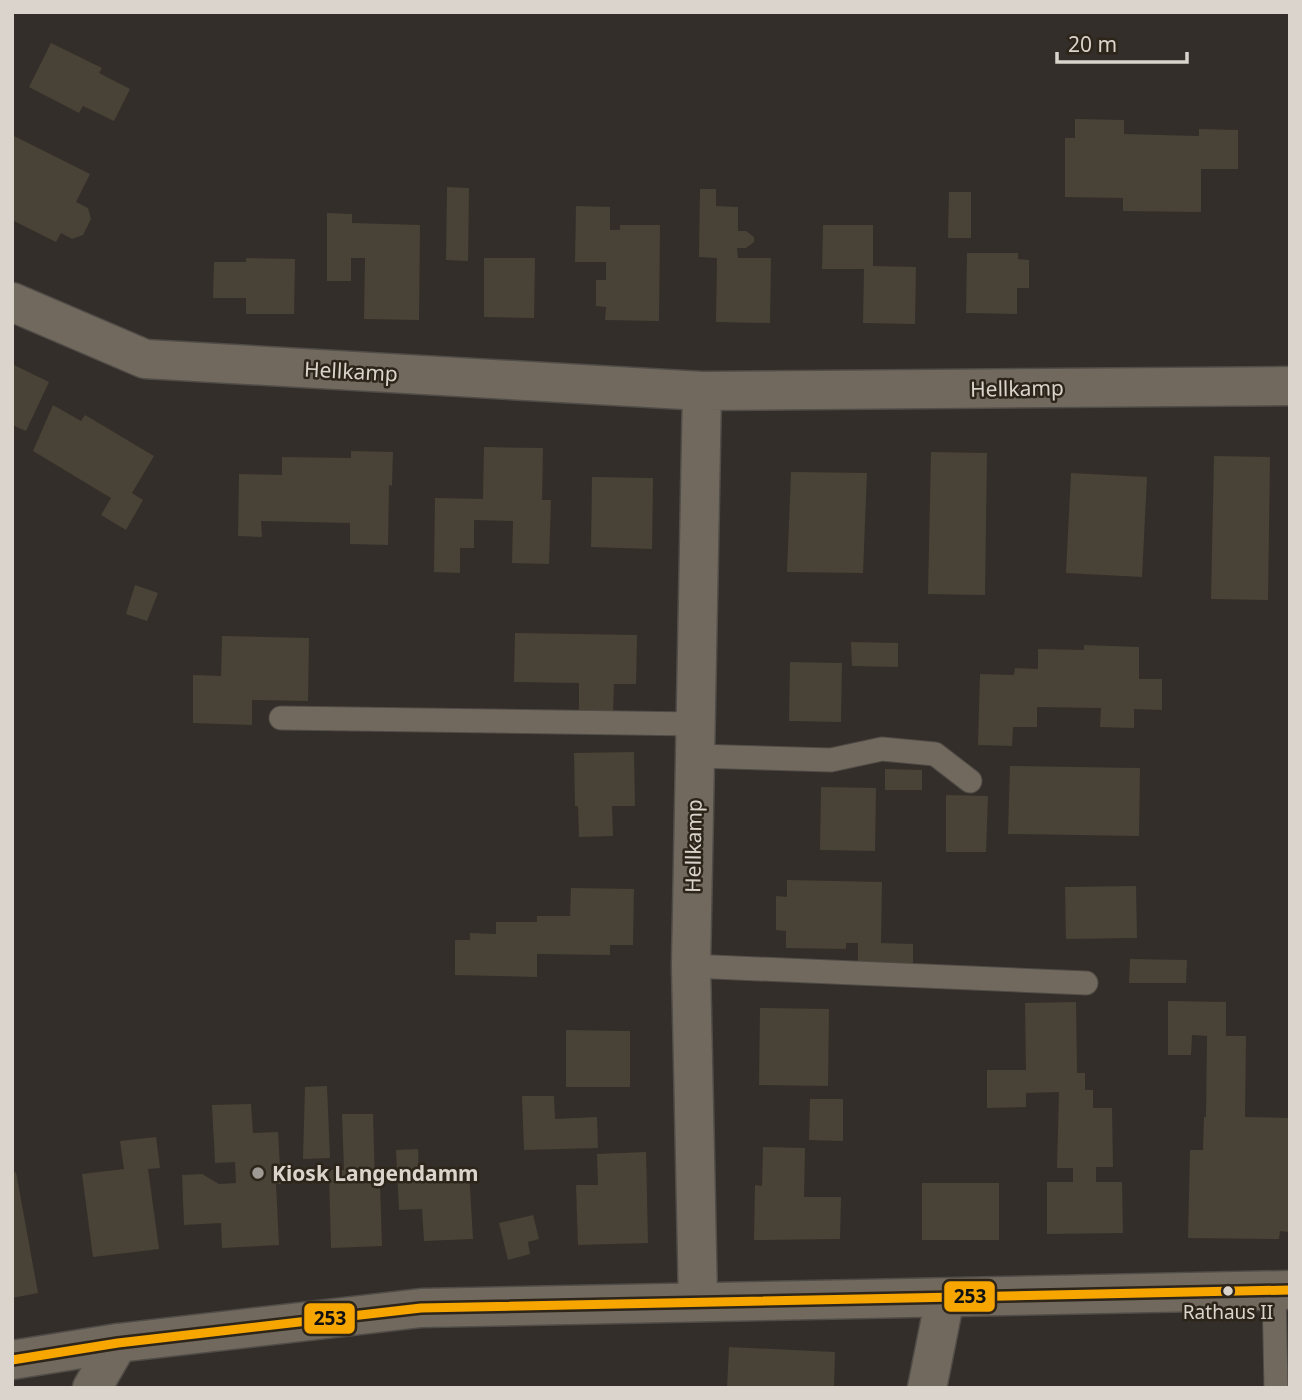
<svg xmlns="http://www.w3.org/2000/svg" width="1302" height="1400" font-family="'Noto Sans',sans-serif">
<rect width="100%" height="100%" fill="#332e29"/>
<path fill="#494236" d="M51,43l51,25 -3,5 31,16 -16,32 -31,-15 -4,7 -50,-26z
M1075,119l49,1v14l75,2v-7l39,1v39h-37v43l-78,-1v-13l-58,-1v-59h10z
M12,135l78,39 -14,28 12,6 3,11 -8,16 -11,4 -11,-6 -5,9 -44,-22z
M447,187l22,1 -1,73 -22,-1z
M700,189h16v17l22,1v24h8l8,6v5l-8,6h-9l1,10h33l-1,65 -54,-1 1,-64 -18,-1z
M949,192h22v46h-23z
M576,206l34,1v23h10v-5h40l-1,96 -54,-1 1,-13 -10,-1v-26h10v-18h-31z
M327,213l25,1v9l68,2 -1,95 -55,-1 1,-61h-14v23h-24z
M823,225h50v41l43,1 -1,57 -52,-1 1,-54h-42z
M967,253h51v6l11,1v28h-12v26l-51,-1z
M246,258l49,1 -1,55h-48v-16h-33l1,-36h32z
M484,258h51l-1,60 -50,-1z
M12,364l37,18 -23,49 -14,-6z
M53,405l28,16 4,-6 69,41 -22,37 11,7 -17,30 -25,-15 10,-17 -78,-47z
M484,447l59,1 -1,52h9l-2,64 -37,-1 1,-42 -39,-1v28h-14v25l-26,-1 1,-74 48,1z
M351,451l42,1 -1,34 -3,-1 -1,60 -38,-1v-21l-89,-2 1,16 -24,-1 1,-62 43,1v-18l69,1z
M931,452l56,1 -2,142 -57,-1z
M1214,456l56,1 -2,143 -57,-1z
M791,472l76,1 -4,100 -76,-1z
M1071,473l76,4 -5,100 -76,-4z
M592,477l61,1 -1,71 -61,-2z
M135,585l23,8 -11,28 -21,-7z
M515,633l122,2 -1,49h-22l-1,30h-34v-31l-65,-1z
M222,636l87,2 -1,63 -56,-1v25l-59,-2v-48l28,1z
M851,642l47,1v24l-46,-1z
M1084,645l55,2v32h23v31l-28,-1v19l-34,-1 1,-19 -64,-1v20h-24l-1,19 -34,-1 2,-71 34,1 1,-7 23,1v-20l46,1z
M790,662l52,1 -1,59 -52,-1z
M634,752l1,54h-23l1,30 -34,1 -1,-31h-3l-1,-53z
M1010,766l130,2 -1,68 -131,-2z
M885,769l37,1v20h-37z
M821,787l55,1 -1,63 -55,-1z
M946,795l42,1 -2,56h-40z
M787,880l95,2 -1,61 32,1v23l-55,-1v-23h-12v6l-60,-1v-17l-10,-1v-34l11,1z
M1136,886l1,52 -71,1 -1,-52z
M571,888l63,1 -1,56h-23v10l-73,-1v23l-82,-2v-35h15v-7l26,1v-12h41v-6h33z
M1130,959l57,1 -1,23h-57z
M1168,1001l58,1v34h20l-1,81 45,1v114l-10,-1 -1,8 -91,-1 2,-88h13l1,-33h2l1,-81 -15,-1 -1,20h-23z
M1076,1002l1,71h8v17h8v18h19l1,59h-17v15h26l1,51 -76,1v-52h26v-14h-16l2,-76 -33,1v14l-39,1v-38h39l-1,-67z
M760,1008l69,1 -1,77 -69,-1z
M566,1030l64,1v56h-64z
M327,1086l3,72 -27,1 2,-72z
M522,1096h32l1,23 42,-2 1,31 -74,2z
M810,1099h33v42l-34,-1z
M251,1104l2,29 25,-1 3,52h-5l3,61 -57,3 -1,-25 -37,2 -2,-50 20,-1 17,10 17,-1 -1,-21 -20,1 -3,-58z
M342,1114h31l2,70 5,-1 2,63 -51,2 -2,-78h15z
M156,1137l4,31 -12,1 11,80 -66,8 -11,-83 42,-5 -4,-28z
M763,1147l42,1 -1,49h37l-1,42 -86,1 1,-55 7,1z
M418,1149l1,25 50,-3 4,68 -49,2 -2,-32 -23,1 -3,-60z
M646,1152l2,91 -70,2 -2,-60h22l-1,-31z
M16,1172l22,121 -26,5v-125z
M922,1183h77v57h-77z
M533,1215l6,24 -11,3 2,12 -22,6 -9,-37z
M729,1347l106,5 -1,36h-107z"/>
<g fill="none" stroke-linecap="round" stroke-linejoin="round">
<defs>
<path id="service" d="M281,718l413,6
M695,756l136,4 51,-11 53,5 35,27
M691,966l395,17
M1274,1290l2,98"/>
<path id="minor" d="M12,302l133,57 557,32 588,-5
M698,1301l-7,-335 11,-575
M92,1388l26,-45
M927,1388l18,-90"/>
<path id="tertiary" d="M12,1360l106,-17 303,-35 869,-18"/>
</defs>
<use href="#service" stroke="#504c47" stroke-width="25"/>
<use href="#minor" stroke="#504c47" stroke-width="41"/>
<use href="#tertiary" stroke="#504c47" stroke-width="41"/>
<use href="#service" stroke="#72695e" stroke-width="23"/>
<use href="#minor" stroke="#72695e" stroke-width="38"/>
<use href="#tertiary" stroke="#72695e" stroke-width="38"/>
<defs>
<path id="bus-1" d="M12,1360l106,-17 303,-35 869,-18"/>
</defs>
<use href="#bus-1" stroke="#2d251a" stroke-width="14"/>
<use href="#bus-1" stroke="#f7a600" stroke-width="9"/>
</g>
<circle fill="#a09a94" stroke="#2d251a" stroke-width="2.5" cx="258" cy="1173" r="7"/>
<circle fill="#dad4cd" stroke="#2d251a" stroke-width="2.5" cx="1228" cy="1291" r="6"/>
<g text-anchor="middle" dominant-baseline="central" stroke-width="5" stroke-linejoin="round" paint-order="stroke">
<g font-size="19" fill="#dad4cd" stroke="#2d251a">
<text x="1228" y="1312">Rathaus II</text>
</g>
<g font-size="21" fill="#dad4cd" stroke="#2d251a">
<text transform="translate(351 371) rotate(3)">Hellkamp</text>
<text transform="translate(1017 388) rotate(-1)">Hellkamp</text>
<text transform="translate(693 846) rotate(-89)">Hellkamp</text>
</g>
<g font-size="21" font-weight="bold" fill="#dad4cd" stroke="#2d251a" text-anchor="start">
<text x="272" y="1173">Kiosk Langendamm</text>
</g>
</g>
<g stroke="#2d251a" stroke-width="2.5">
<rect x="943" y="1280" width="53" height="33" rx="7" fill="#f7a600"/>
<rect x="303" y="1302" width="53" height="33" rx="7" fill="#f7a600"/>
</g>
<g font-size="19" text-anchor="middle" font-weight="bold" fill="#111">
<text x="970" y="1303">253</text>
<text x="330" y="1325">253</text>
</g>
<rect width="1302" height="1400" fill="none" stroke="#dad4cd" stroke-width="28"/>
<path d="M1057 52v10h130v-10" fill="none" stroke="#dad4cd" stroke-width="3.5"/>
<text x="1068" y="52" font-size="21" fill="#dad4cd" stroke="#2d251a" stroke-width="5" paint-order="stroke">20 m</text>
</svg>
